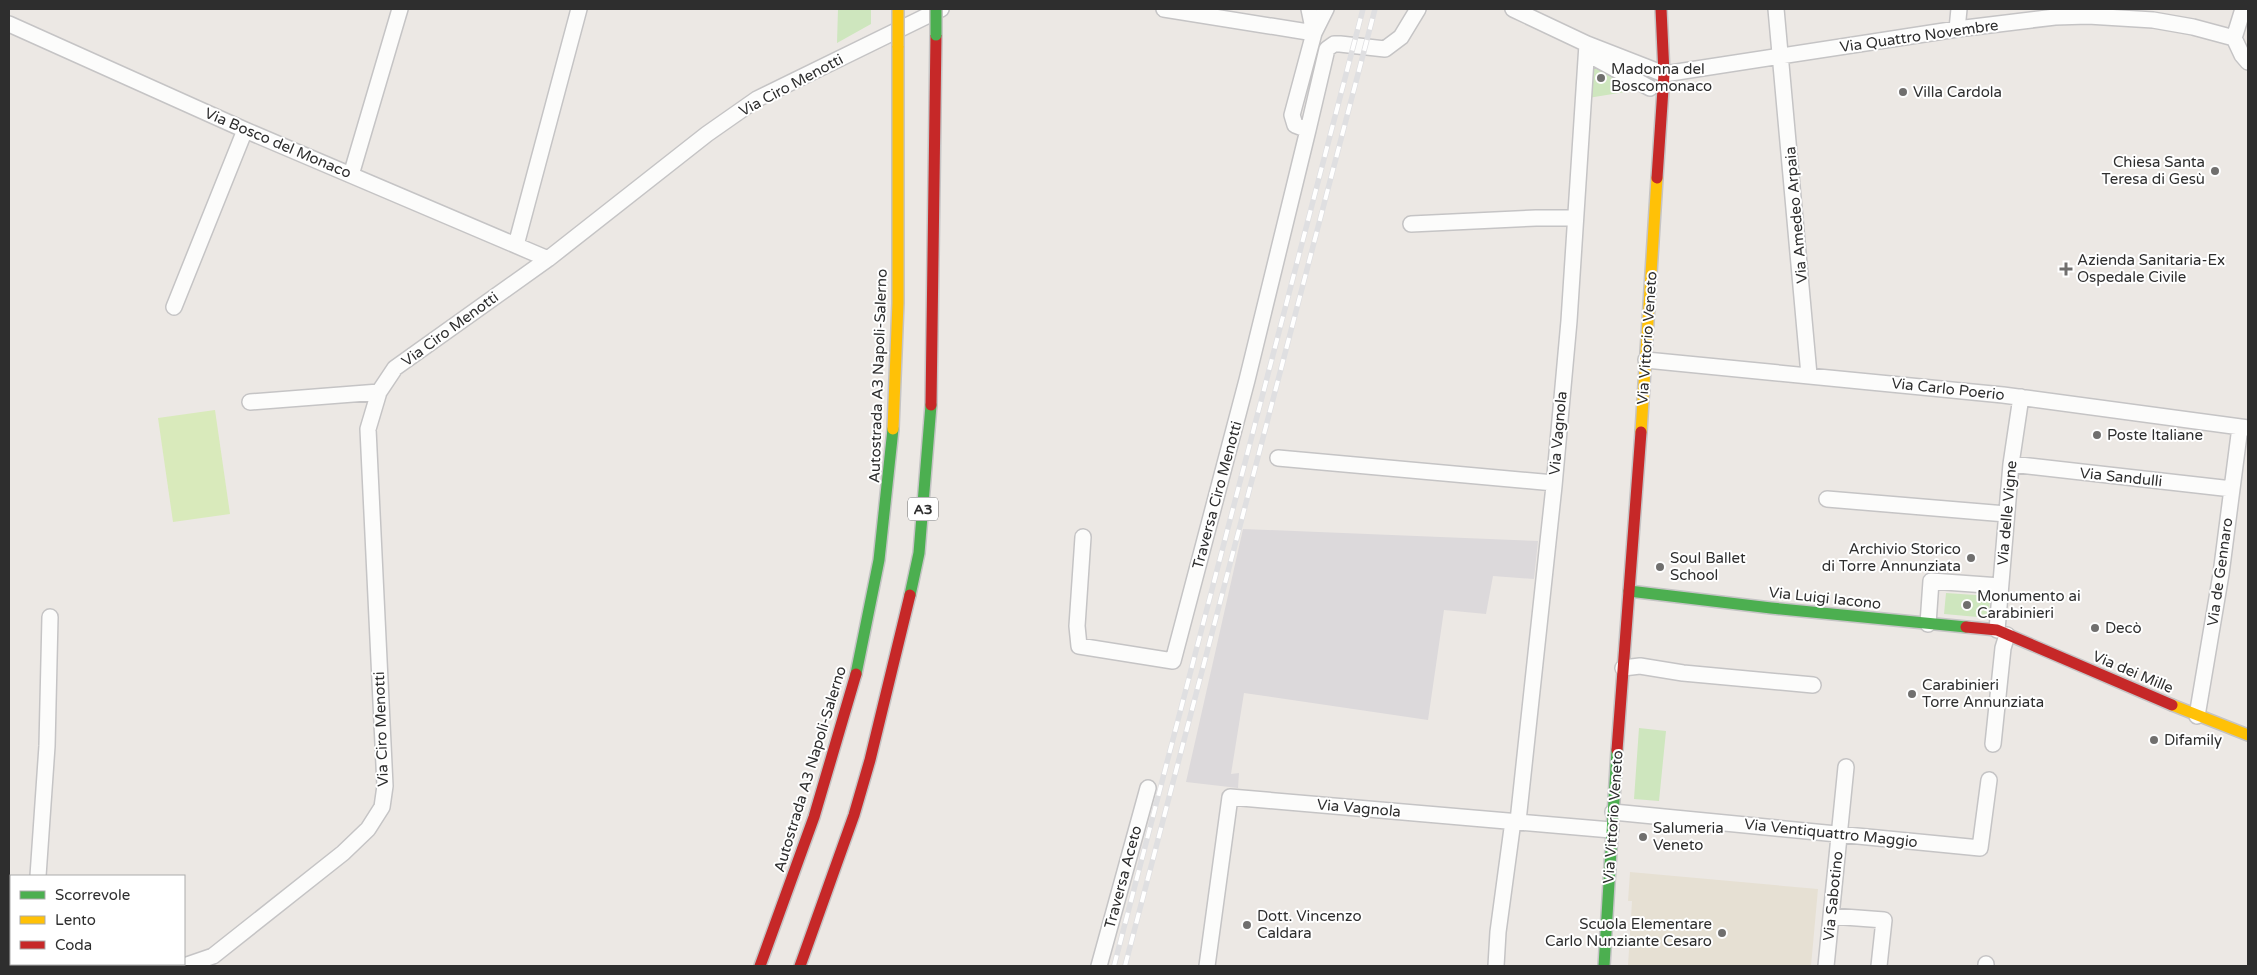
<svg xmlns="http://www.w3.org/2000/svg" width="2257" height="975" font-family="'Varela Round',sans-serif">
<rect width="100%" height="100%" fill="#ece8e4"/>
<path fill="#dcd9db" d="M1243,529l25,1 270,11 -4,38 -41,-3 -7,38 -42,-4 -16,110 -184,-27 -13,81 8,-1 -1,15 -52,-6z"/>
<path fill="#e6e0d3" d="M1630,872l188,17 -7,77h-183l4,-65h-4z"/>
<path fill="#cee6be" d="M838,9h33v15l-34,19z
M1593,57l57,31 -62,10z
M1946,593l44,3 -1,22 -45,-4z
M1639,728l27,3 -7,70 -25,-2z"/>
<path fill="#d9eabb" d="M215,410l15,104 -57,8 -15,-104z"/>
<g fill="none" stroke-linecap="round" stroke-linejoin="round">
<defs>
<path id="street" d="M1164,9l150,24 -22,82 3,10 13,5 19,-81 7,-5h6l45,5 16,-12 17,-28
M1309,9l5,24 12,-24
M1513,9l74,35 77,30 293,-45 98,-12 33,-1 65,4 40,7 41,11
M1776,9l33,366
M9,24l236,106 303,129
M1957,29l2,-20
M2234,38l9,-29
M2234,38l8,17 6,7
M1593,57l57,31
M351,175l49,-166
M1411,224l125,-6h39
M516,245l63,-236
M174,307l71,-177
M1646,360l357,35 245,33
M250,402l129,-10
M1278,458l276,25
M2011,464l221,25
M1827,499l179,15
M1083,537l-6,89 2,20 94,15 74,-281 61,-250
M1928,624l3,-43 69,5
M1997,630l14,-166 10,-67
M1623,668l17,-2 43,7 130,12
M2197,716l24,-142 19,-147
M1993,744l10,-96 4,-13
M1613,812l367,36 9,-68
M1518,821l36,-335 15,-165 18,-277
M38,876l9,-130 3,-129
M1831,916l53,4 -5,46
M1986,964v2
M29,966l1,-2
M184,966l29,-10 130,-103 25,-24 14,-22 3,-21 -17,-357 11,-37 16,-24 153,-109 159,-125 50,-35 184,-90
M1099,966l49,-178
M1207,966l23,-169 381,33
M1496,966l2,-34 15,-111
M1826,966l20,-199"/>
<path id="fast" d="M1629,591l142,17 195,19
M910,595l9,-42 12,-148
M856,674l23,-114 14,-131
M1604,966l13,-216"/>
<path id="slow" d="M893,429l5,-126v-257
M1641,432l16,-254
M2172,705l76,30"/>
<path id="jam" d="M1657,178l7,-104 -3,-65
M931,405l5,-370
M1966,627l31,3 175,75
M1617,750l24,-318
M760,966l54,-149 42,-143
M800,966l54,-151 16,-55 40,-165"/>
</defs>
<use href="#street" stroke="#c5c4c5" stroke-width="18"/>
<use href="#fast" stroke="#c5c4c5" stroke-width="14"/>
<use href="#slow" stroke="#c5c4c5" stroke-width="14"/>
<use href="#jam" stroke="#c5c4c5" stroke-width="14"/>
<use href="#street" stroke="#fcfcfb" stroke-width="15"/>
<use href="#fast" stroke="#4caf50" stroke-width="11"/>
<use href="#slow" stroke="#ffc107" stroke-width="11"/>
<use href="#jam" stroke="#c62828" stroke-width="11"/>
<defs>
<path id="rail" d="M1114,966l249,-957
M1125,966l250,-957"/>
</defs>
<use href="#rail" stroke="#dfdfe1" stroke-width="5.5"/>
<use href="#rail" stroke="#fff" stroke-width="4" stroke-dasharray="11" stroke-linecap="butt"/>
<defs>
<path id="fast-bridge" d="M936,9v26"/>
<path id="slow-bridge" d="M898,9v37"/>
</defs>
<use href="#fast-bridge" stroke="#c6c5c4" stroke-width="14" stroke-linecap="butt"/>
<use href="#slow-bridge" stroke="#c6c5c4" stroke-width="14" stroke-linecap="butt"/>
<use href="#fast-bridge" stroke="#4caf50" stroke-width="11"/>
<use href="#slow-bridge" stroke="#ffc107" stroke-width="11"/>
</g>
<g fill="#706f6e" stroke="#fff" stroke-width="2">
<circle cx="1601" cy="78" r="5"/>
<circle cx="1903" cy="92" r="5"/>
<circle cx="2215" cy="171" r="5"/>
<path d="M2063.5 261.5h5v5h5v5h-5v5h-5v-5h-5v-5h5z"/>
<circle cx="2097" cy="435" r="5"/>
<circle cx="1971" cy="558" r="5"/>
<circle cx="1660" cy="567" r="5"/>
<circle cx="1967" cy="605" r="5"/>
<circle cx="2095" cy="628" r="5"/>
<circle cx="1912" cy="694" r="5"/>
<circle cx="2154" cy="740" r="5"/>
<circle cx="1643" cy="837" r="5"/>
<circle cx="1247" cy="925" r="5"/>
<circle cx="1722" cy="933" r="5"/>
</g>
<g text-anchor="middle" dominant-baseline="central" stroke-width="4" stroke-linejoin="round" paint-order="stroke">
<rect fill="#fff" stroke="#6d6d6d" stroke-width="1" x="908" y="497.5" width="30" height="23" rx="4"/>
<g font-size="14" font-weight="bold" fill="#2e2e2e">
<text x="923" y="509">A3</text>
</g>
<g font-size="15" fill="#2e2e2e" stroke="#fff">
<text transform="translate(1919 36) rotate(-8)">Via Quattro Novembre</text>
<text transform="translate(791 85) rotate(-28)">Via Ciro Menotti</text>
<text transform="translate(278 143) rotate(23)">Via Bosco del Monaco</text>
<text transform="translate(1796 215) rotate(-95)">Via Amedeo Arpaia</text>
<text transform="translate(450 329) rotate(-36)">Via Ciro Menotti</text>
<text transform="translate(1647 338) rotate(-86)">Via Vittorio Veneto</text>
<text transform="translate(878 376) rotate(-88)">Autostrada A3 Napoli-Salerno</text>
<text transform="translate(1948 389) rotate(6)">Via Carlo Poerio</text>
<text transform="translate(1558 433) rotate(-85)">Via Vagnola</text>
<text transform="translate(2121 477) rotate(6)">Via Sandulli</text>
<text transform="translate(1217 495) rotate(-75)">Traversa Ciro Menotti</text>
<text transform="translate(2007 513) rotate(-85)">Via delle Vigne</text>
<text transform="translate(2220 572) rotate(-82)">Via de Gennaro</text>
<text transform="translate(1825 598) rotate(6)">Via Luigi Iacono</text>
<text transform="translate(2133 672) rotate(23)">Via dei Mille</text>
<text transform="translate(381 729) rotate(-92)">Via Ciro Menotti</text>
<text transform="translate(810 769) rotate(-73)">Autostrada A3 Napoli-Salerno</text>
<text transform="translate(1359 808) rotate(5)">Via Vagnola</text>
<text transform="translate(1613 817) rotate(-86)">Via Vittorio Veneto</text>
<text transform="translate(1831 833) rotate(6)">Via Ventiquattro Maggio</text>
<text transform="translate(1123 877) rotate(-75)">Traversa Aceto</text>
<text transform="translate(1833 896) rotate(-84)">Via Sabotino</text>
</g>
<g font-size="15" fill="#2e2e2e" stroke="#fff" text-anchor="start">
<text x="1611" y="69">Madonna del<tspan x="1611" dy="17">Boscomonaco</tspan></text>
<text x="1913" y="92">Villa Cardola</text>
<text x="2205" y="162" text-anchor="end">Chiesa Santa<tspan x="2205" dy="17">Teresa di Gesù</tspan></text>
<text x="2077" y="260">Azienda Sanitaria-Ex<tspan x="2077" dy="17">Ospedale Civile</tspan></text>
<text x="2107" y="435">Poste Italiane</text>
<text x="1961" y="549" text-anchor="end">Archivio Storico<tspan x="1961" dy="17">di Torre Annunziata</tspan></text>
<text x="1670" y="558">Soul Ballet<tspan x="1670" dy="17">School</tspan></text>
<text x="1977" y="596">Monumento ai<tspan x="1977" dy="17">Carabinieri</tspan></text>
<text x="2105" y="628">Decò</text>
<text x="1922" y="685">Carabinieri<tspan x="1922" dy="17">Torre Annunziata</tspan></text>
<text x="2164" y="740">Difamily</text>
<text x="1653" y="828">Salumeria<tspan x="1653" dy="17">Veneto</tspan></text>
<text x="1257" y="916">Dott. Vincenzo<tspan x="1257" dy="17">Caldara</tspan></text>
<text x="1712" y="924" text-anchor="end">Scuola Elementare<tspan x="1712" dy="17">Carlo Nunziante Cesaro</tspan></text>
</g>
</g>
<rect width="2257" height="975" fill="none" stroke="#2e2e2e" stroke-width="20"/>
<rect x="10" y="875" width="175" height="90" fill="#ffffff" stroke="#ababab"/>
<rect x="20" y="891" width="25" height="8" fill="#4caf50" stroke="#ababab"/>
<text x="55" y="900" font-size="15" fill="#2e2e2e">Scorrevole</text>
<rect x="20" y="916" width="25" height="8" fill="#ffc107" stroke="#ababab"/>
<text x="55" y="925" font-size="15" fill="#2e2e2e">Lento</text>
<rect x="20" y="941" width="25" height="8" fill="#c62828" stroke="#ababab"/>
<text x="55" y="950" font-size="15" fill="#2e2e2e">Coda</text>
</svg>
